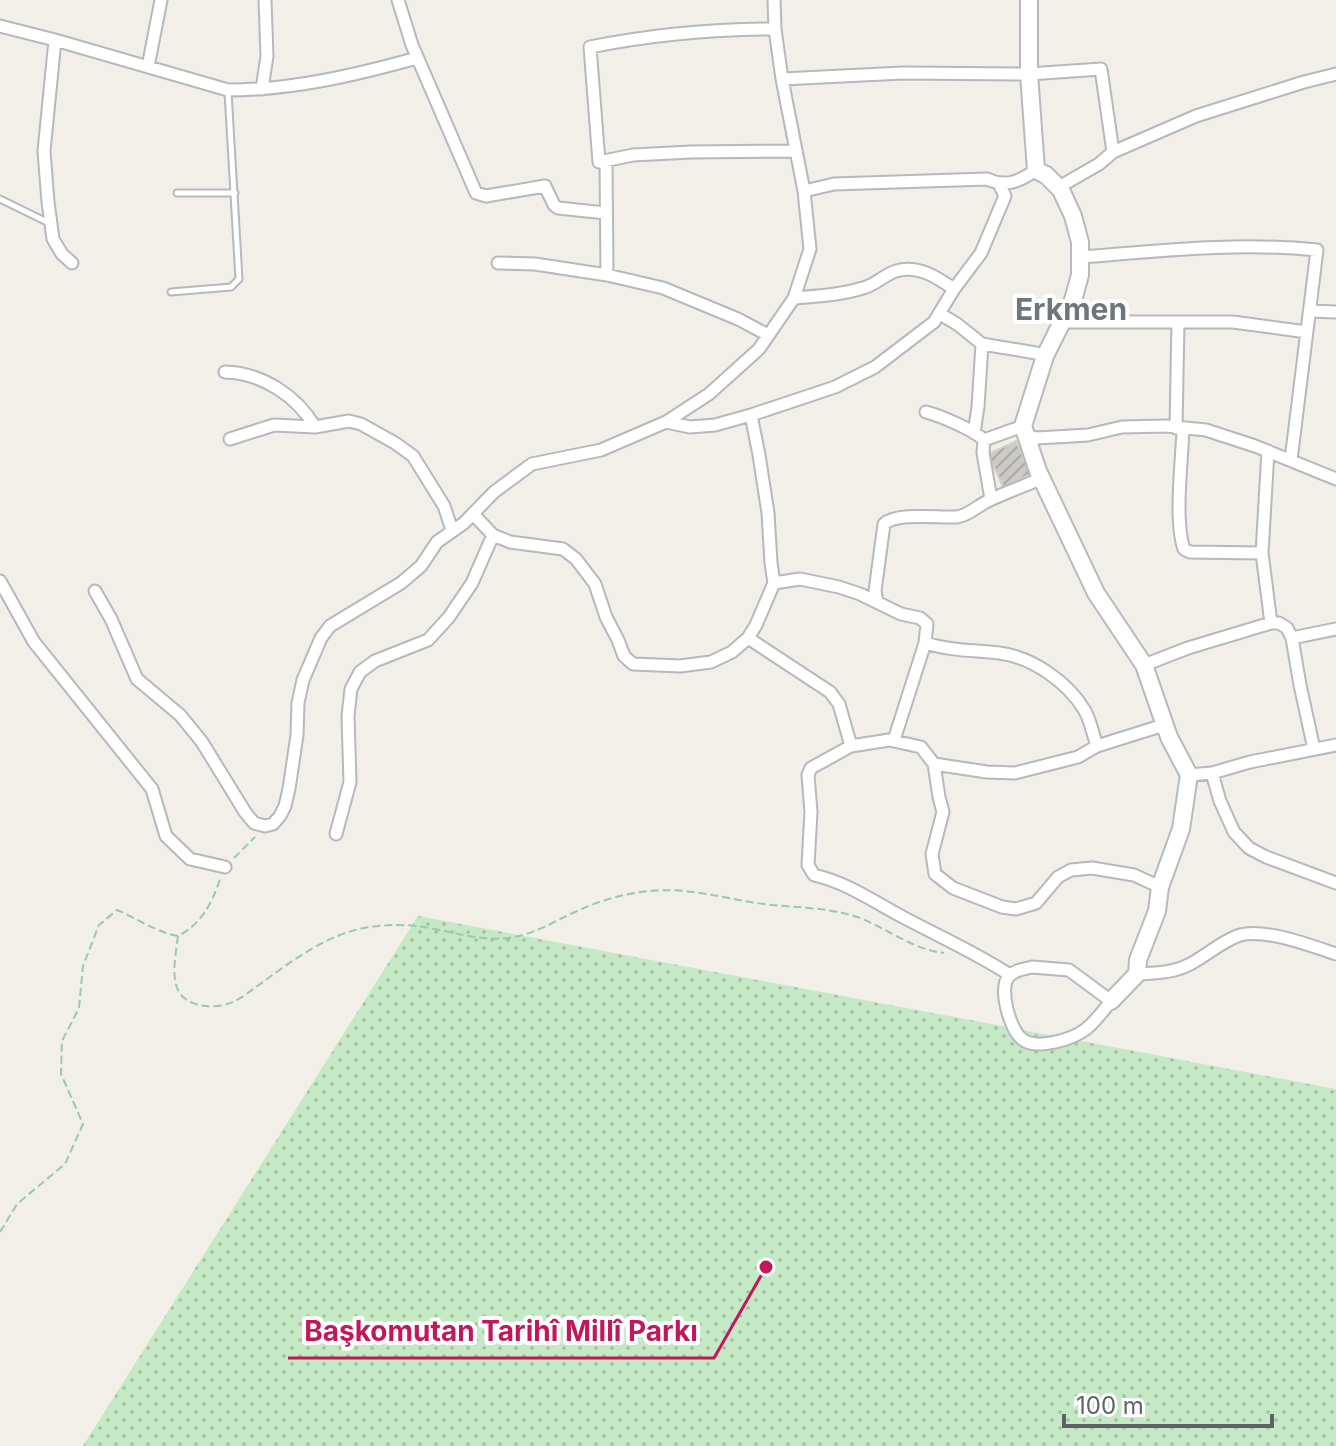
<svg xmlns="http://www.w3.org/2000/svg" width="1336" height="1446" font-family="Inter,sans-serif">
<defs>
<pattern id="grass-dots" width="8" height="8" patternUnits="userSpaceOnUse" patternTransform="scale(2)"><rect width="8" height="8" fill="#c5e8c5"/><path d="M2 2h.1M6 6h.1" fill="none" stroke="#a3c0a4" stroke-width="1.8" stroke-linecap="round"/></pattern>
<pattern id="building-hatch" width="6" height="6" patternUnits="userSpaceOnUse" patternTransform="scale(2)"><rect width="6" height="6" fill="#cccac5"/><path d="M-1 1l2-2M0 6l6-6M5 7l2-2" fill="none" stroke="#a9a8a4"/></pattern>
</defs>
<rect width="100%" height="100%" fill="#f1efe8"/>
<path fill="url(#grass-dots)" d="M418,916l918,173v357h-1253z"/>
<path fill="url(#building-hatch)" stroke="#d6d1c6" stroke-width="2" d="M1016,441l15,33 -28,13 -15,-33z"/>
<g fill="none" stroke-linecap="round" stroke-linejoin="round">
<defs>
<path id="lane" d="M177,193h58
M0,199l49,24
M171,292l60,-5 8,-8 -11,-187"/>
<path id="street" d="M398,0l14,45 64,148 10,3 59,-10 9,19 4,3 48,5
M0,26l55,14 -11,111 4,51 5,37 9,15 10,9
M775,29c-62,0 -124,6 -185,18l9,115 34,-7 58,-3 105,-1
M55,40l173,50c64,0 128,-15 189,-32
M148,67l13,-67
M782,79l121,-6 126,1 72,-5 12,83 83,-36 108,-34 32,-8
M262,89l5,-33 -2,-56
M606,161l1,114
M1059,187l40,-23 14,-12
M804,191l30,-7 153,-5c19,9 33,2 49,-9
M1080,257c79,-6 158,-15 237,-7l-26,210
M498,263l37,1 72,11 56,13 75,31 30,16
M794,298c23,-2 46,-3 69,-10 12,-3 21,-13 33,-17 22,-7 42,7 58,18
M1310,311l26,1
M940,314l17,10 25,20 54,9 9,3
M1062,322h171l74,10
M225,372c37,1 72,24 90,55
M926,412c15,4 48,18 58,28
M666,422l24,5 25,-2 36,-10 84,-28 40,-20 59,-45 20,-33 27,-36 24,-57 -6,-12
M1176,428l2,-106
M1183,429c-1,31 -9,92 1,120l6,3 72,1
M974,433l4,-26 4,-63
M1026,436l11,2 51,-3 34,-8 44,-1 40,4 49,16 81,33
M230,439l44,-14 41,2 34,-6 12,3 34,19 18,13 31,50 8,24
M984,440l-1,13 8,46
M984,440l39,-14
M1268,451l-6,102 9,70
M473,514l20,21 17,7 53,7 13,10 19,25 11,33 12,23 6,16 9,8 47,2 31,-4 21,-10 16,-14 8,-13 18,-42 -3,-20 -3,-50 -9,-58 -8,-40
M0,581l34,61 118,147 14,47 24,23 35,8
M774,583l26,-4 39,8 21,7 41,20 19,4 7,6 -2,19 -31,97
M95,591l16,28 26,60 43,36 22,27 43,70 9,11 11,3 8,-2 7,-8 5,-10 4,-17 8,-54 1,-32 5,-23 18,-42 9,-12 71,-43 20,-17 16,-24 27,-19 30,-31 38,-28 69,-14 65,-28 43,-28 50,-45 35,-51 16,-49 -6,-58 -22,-112 -7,-50 -1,-29
M877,602l-2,-11 9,-67c13,-12 55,-6 73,-7 13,-2 21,-12 33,-17 16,-8 35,-14 52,-22
M748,638l82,54 9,12 12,42
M1292,638l44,-9
M925,643c27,8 47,7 74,10 33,4 69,29 86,58 6,11 8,24 12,35l67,-21
M1144,665l44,-17 83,-25h8l8,5 5,10 8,47 14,64
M934,764l53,8 28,1 63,-16 19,-11
M1212,773l8,28 14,31 15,16 17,9 70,26
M1189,775l23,-2 38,-11 86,-17
M336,834l14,-52 -2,-66 3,-27 9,-17 15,-11 53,-21 21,-23 23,-34 21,-48
M1032,967l37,3 42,31c-8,10 -15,20 -25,28 -13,10 -50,22 -64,10 -12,-9 -24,-51 -13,-63 6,-6 15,-7 23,-9z
M1137,974c17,-1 34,-1 49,-8 18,-8 35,-25 54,-31 25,-7 72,11 96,19
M1010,975c-35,-23 -74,-40 -111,-60 -29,-16 -52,-32 -85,-40l-6,-10 3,-53 -3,-37 3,-7 40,-22 38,-6 32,7 13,17 5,33 4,15 -11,42 3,20 18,14 49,19 14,2 20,-6 22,-26 13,-7 21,-2 42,7 26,12"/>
<path id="secondary" d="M1029,0v74l7,96 10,5 15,15 12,26 7,26v33l-7,25 -28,56 -22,70 15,45 58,122 48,72 25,72 20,38 -8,54 -21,58 -3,24 -19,49 -1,14 -26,27"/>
</defs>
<use href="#lane" stroke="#b5b8bc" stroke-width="9"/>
<use href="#street" stroke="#b5b8bc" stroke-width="15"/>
<use href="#secondary" stroke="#b6babf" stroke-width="20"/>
<path stroke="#9cc7a9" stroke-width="2" stroke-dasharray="8 4" stroke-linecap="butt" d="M234,858l21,-21
M178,936c-2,17 -7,39 0,54 8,17 34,19 49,14 14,-4 24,-14 36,-22 30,-22 64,-47 101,-54 22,-4 44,-4 66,0 27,5 50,13 78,10 25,-3 45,-16 67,-26 36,-17 78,-26 118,-20 24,3 47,9 71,12 32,4 66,3 96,14 28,11 54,32 84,35
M0,1232l17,-28 48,-40 18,-40 -22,-50 1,-33 17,-33 4,-42 16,-41 18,-15c21,9 39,22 61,26 23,-12 34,-32 42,-57"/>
<use href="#lane" stroke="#fff" stroke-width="5"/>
<use href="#street" stroke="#fff" stroke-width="11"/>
<use href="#secondary" stroke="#fff" stroke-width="16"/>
</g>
<g text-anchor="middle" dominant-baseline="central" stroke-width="8" stroke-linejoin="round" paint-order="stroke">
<g font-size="30" font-weight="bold" fill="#70757a" stroke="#fff">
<text x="1071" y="309">Erkmen</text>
</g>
</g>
<path fill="none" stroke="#c2185b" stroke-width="3" d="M766 1267L714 1358H288"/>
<circle fill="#c2185b" stroke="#fff" stroke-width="3" cx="766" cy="1267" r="8"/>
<g font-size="28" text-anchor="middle" font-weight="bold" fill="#c2185b" stroke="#fff" stroke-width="8" stroke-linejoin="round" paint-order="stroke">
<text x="501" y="1341">Başkomutan Tarihî Millî Parkı</text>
</g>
<path d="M1064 1414v12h208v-12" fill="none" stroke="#5f6368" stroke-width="4"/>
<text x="1076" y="1414" font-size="24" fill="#5f6368" stroke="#ffffff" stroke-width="6" paint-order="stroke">100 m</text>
</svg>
